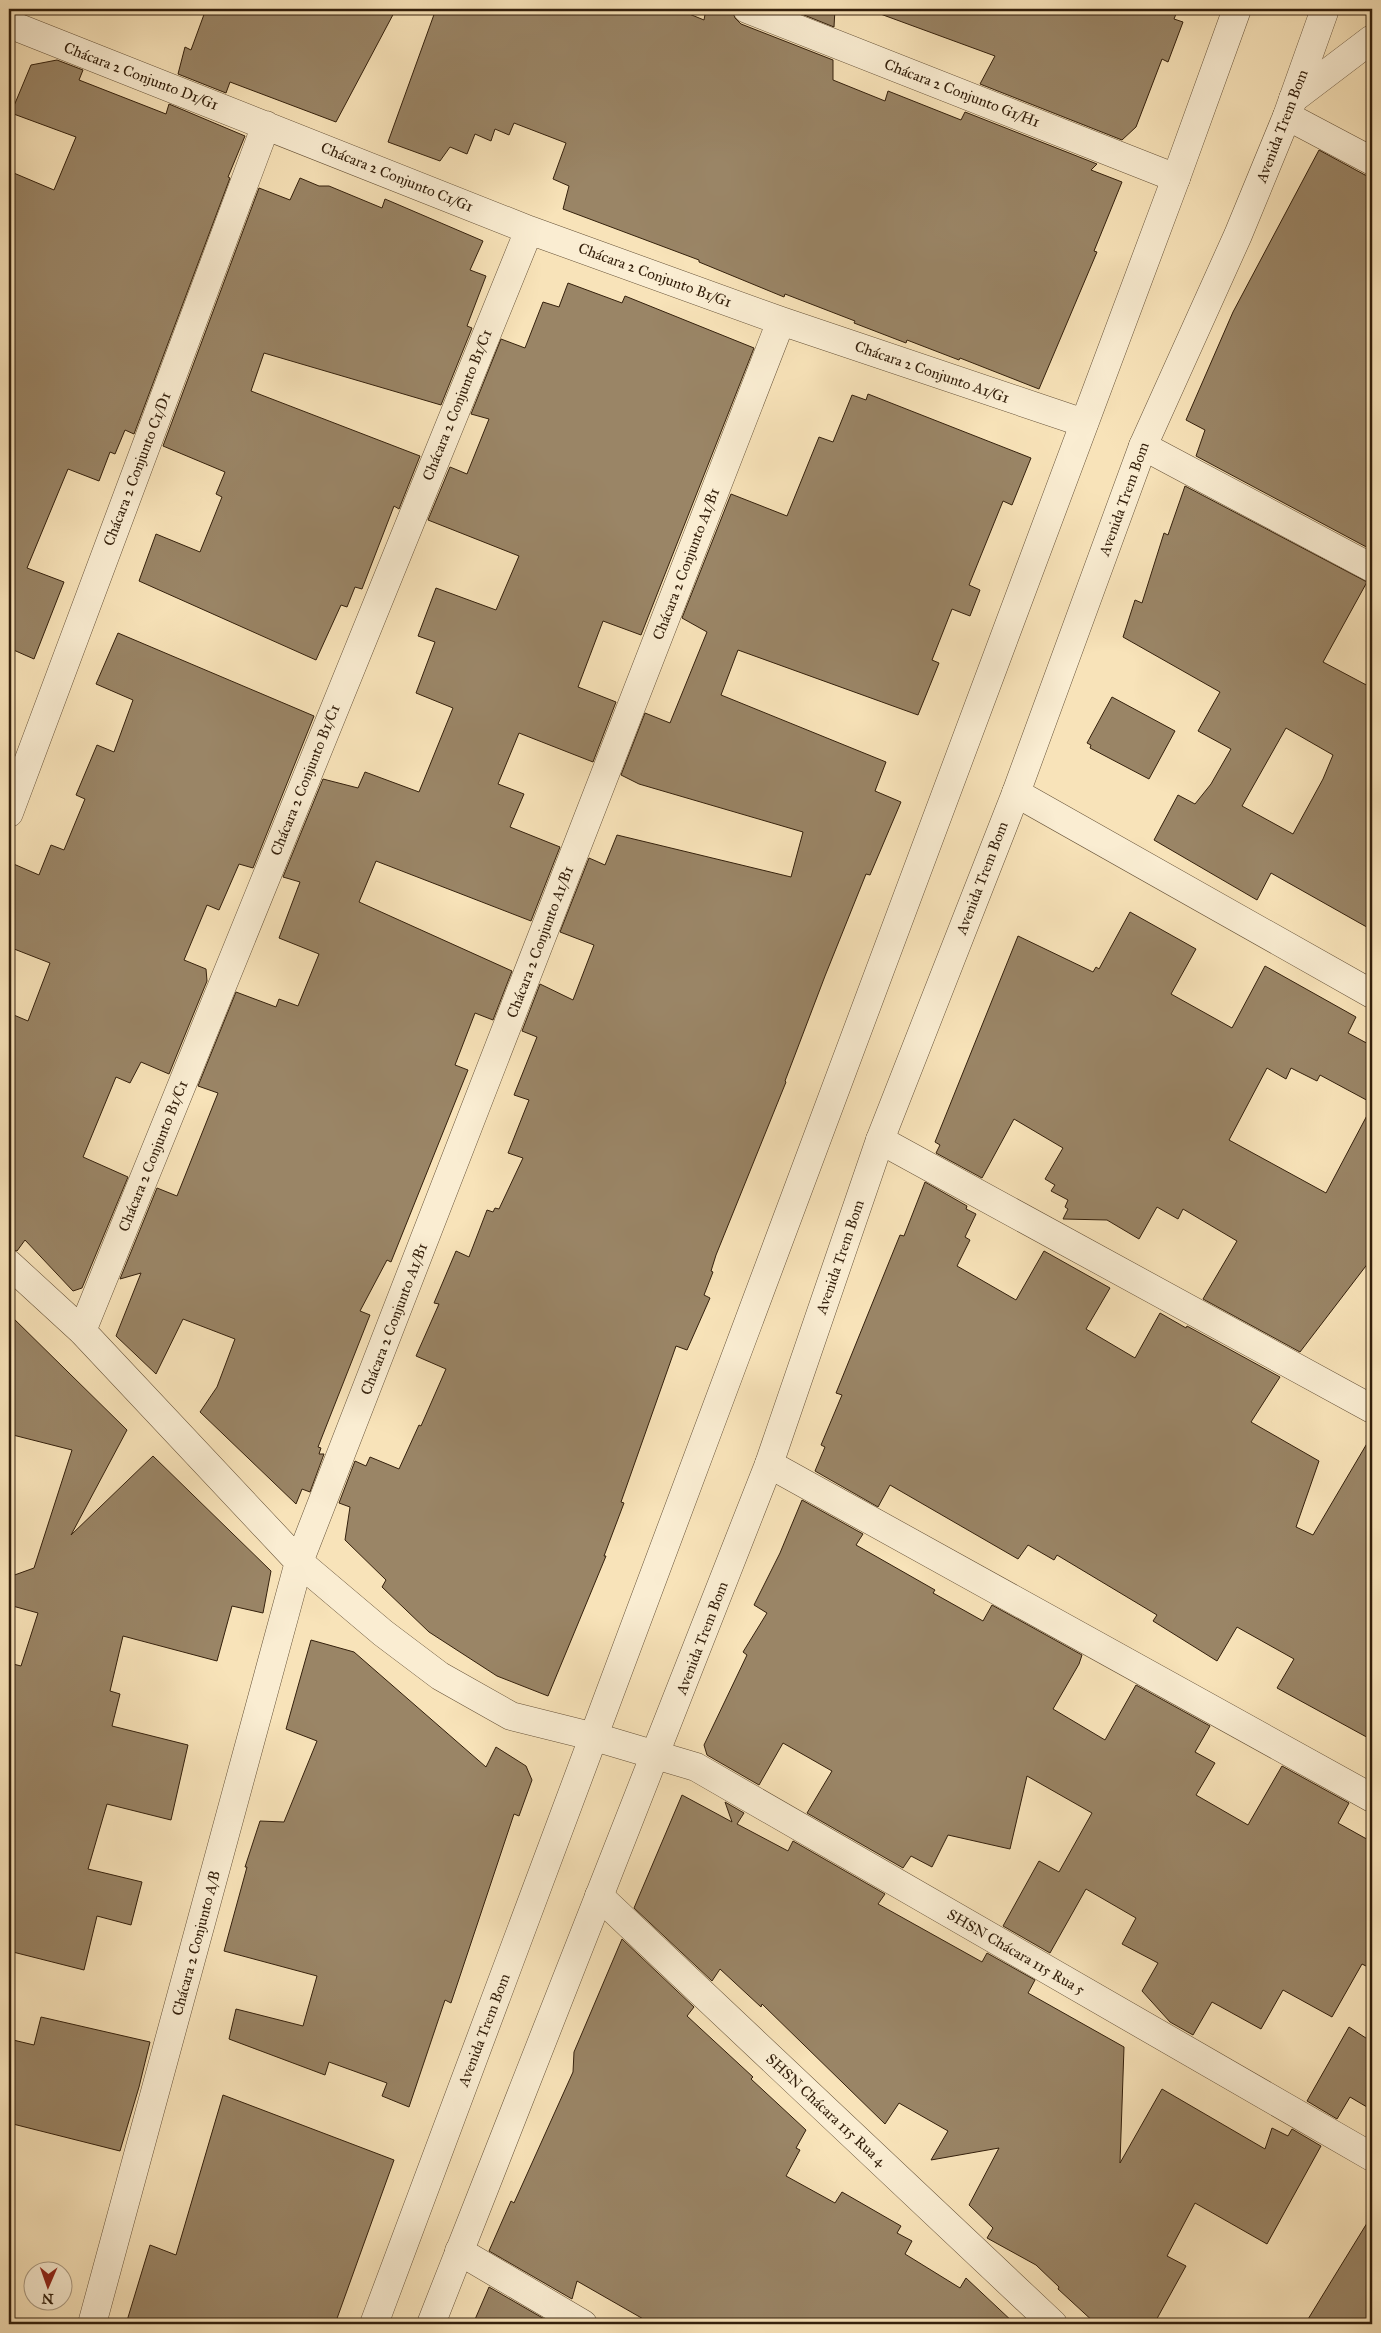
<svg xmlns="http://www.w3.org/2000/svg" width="1381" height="2333" font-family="'IM FELL Great Primer',serif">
<rect width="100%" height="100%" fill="#f8e3b9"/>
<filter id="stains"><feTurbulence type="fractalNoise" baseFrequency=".004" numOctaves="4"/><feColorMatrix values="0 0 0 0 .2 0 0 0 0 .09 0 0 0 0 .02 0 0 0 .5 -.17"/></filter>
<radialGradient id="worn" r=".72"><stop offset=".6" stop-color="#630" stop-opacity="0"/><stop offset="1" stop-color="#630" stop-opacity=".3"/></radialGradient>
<path fill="#9a8566" stroke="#34200c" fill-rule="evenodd" d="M206,9h190l-60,113 -106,-40 -4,11 -48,-19 7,-27 6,3z
M436,9h241l27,11 2,-11h26l3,9 6,6 92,36v20l52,21 3,-10 73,29 4,-8 132,52 -6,6 31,12 -28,69 3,1 -58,137 -79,-31 -1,2 -52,-20 -1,3 -52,-20 1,-2 -70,-27 -1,3 -85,-35v-2l-136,-51 6,-23 -16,-7 13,-36 -52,-20 -5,12 -14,-6 -4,12 -16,-7 -8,20 -17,-7 -10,14 -52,-19z
M789,9h46l-1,18z
M876,9h302l-4,10 9,3 -15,40 -6,-3 -26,68 -14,13 -142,-56 15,-28 -120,-44z
M57,60l26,10 -4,10 87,34 3,-10 76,32 -17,41 2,1 -96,256 -9,-4 -10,24 -5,-2 -11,29 -31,-12 -41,99 37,14 -30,77 -25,-11v-477l45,19 22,-53 -65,-24 20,-48z
M1319,150l46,25 7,2v373l-176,-94 9,-26 -19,-10 47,-108z
M300,178l19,8h10l53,22 3,-9 98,42 -13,29 16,6 -19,50 5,2 -31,77 -177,-52 -13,38 169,65 -21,53 -5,-3 -32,83 -7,-2 -8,20 -6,-2 -25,55 -177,-79 17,-47 44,18 22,-55 -6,-3 9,-22 -62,-26 96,-258 31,12z
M568,283l54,20 3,-7 129,52 -113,287 -38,-14 -25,66 38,15 -23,60 -74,-29 -21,51 26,10 -14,33 50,20 -29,74 -155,-60 -17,41 153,69 -19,49 -18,-7 -20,52 13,5 -77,192 -4,-2 -27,51 10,4 -52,132 3,1 -2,6h5l-14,38 -8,-3 -6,15 -96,-92 17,-25 18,-48 -52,-20 -27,55 -40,-38 25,-63 -21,6 37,-91 20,8 41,-103 -20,-7 38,-94 40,15 3,-8 19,7 21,-52 -40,-16 21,-56 -17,-5 40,-98 35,9 7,-16 54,20 34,-84 -37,-15 19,-51 -17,-6 18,-48 60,22 23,-54 -91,-36 22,-53 17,7 22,-55 -18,-5 30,-75 24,9 18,-46 16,5z
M868,394l163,64 -19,47 -9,-4 -34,84 11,5 -10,26 -18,-7 -20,51 7,3 -21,52 -180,-65 -17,45 165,67 -11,29 26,11 -31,73 -4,-1 -41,102 -40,105 1,1 -70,173 -5,16 2,1 -9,23 6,3 -23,52 -11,-4 -55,156 3,1 -20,53h2l-58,140 -51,-20 -68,-44 -47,-45 4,-7 -41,-40 5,-33 -11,-4 16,-42 11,5 4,-9 29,12 20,-44 2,1 25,-57 -30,-13 23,-52 -5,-1 22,-52 13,6 18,-47 6,2 2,-4 4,1 24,-51 -15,-5 21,-53 -15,-5 23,-58 -15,-6 18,-47 33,16 21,-55 -34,-13 29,-74 16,7 12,-30 174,42 12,-45 -164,-48 -18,-9 24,-62 25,10 37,-91 -25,-14 49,-124 56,22 32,-79 14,5 19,-47 14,5z
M1185,486l182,96 -44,80 49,26v242l-101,-57 -14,27 -103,-60 24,-45 17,9 16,-20 20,-35 -33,-18 22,-39 -97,-55 12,-37 7,3 22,-70 4,2zM1286,728l47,27 -10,24 -30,55 -51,-28z
M118,633l196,83 -61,152 -14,-4 -20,46 -12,-5 -23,55 22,9 1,12 -38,93 -28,-12 -11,21 -14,-6 -33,80 45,20 -46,111 -9,3 -48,-51 -8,11 -8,-2v-236l19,8 22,-58 -41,-16v-85l30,13 12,-30 13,5 21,-51 -9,-4 21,-50 17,7 19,-52 -37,-16z
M1112,697l63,34 -26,48 -59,-31 1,-3 -4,-2z
M1130,912l66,37 -25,45 61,34 33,-62 91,51 -8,16 24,13v57l-52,-28 -3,6 -26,-13 -5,11 -19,-11 -38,72 97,53 46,-87v152l-72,94 -97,-53 34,-58 -54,-32 -5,10 -21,-12 -18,32 -32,-19 -44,-1 5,-10 -3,-2 3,-7 -17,-9 4,-6 -10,-6 18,-31 -49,-29 -32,59 -46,-25 4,-8 -5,-3 83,-206 75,36 3,-5 3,2z
M925,1182l42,24 -1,3 10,5 -11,23 5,3 -13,26 59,34 28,-49 66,37 -24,41 49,29 25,-45 26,15 1,-2 93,51 -29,45 68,39 -23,66 17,8 59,-100v305l-95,-52 17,-29 -57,-32 -20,34 -64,-40 4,-6 -100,-60 -3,5 -26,-15 -10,14 -128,-74 -12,22 -63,-36 10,-24 -4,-2 21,-50 -6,-2 64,-158 4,1z
M9,1314l118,116 -56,105 82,-79 118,115 -8,42 -31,-7 -15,55 -94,-25 -13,55 10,3 -8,32 76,19 -17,75 -64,-16 -19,65 54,13 -11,43 -34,-9 -13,54 -75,-19v-288l12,3 17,-53 -29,-8v-28l25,-9 38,-118 -63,-16z
M802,1500l61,34 -7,11 79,45 -2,3 50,28 9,-16 90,50 -3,9 -26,45 52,31 31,-55 74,41 -15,26 20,11 -19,32 52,30 34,-59 67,37 -11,20 34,19v127l-10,-5 -30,53 -49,-27 -22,39 -49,-27 -19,33 -23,-13 -28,-31 16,-28 -36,-19 14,-26 -50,-29 -36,64 -47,-27 36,-65 20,11 33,-59 -65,-37 -17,73 -62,-14 -16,32 -21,-11 -8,12 -96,-55 25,-42 -49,-28 -24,42 -52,-30 -3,-10 43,-90 -4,-3 24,-39 -13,-8 26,-52z
M311,1640l43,12 132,115 10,-20 30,19 6,14 -13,36 -5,-2 -63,189 -6,-3 -36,107 -27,-11 5,-13 -58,-21 -4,13 -96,-36 7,-30 67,17 14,-50 -93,-25 23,-84h-2l15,-46 24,1 33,-81 -31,-12z
M682,1795l50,27 -7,-20 19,11 -7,11 51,27 5,-10 92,53 -7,10 104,58 5,-9 48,27 -7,13 96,54 -4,116 42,-74 103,60 7,-21 16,8 4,-7 29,17 -54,98 -72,-41 -28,53 19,10 -32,58h-58l-38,-35 1,-2 -23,-22 -49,-27 6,-10 -24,-23 30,-57 -68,12 17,-29 -49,-28 -14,21 -123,-120 -1,3 -41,-38 -8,12 -78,-73z
M622,1939l72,68 -7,9 66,61 -2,2 55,51 -10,18 4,2 -14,26 49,27 7,-11 59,34 -4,7 15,8 -7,13 55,34 6,-10 49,46h-363l-75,-43 -5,18 -83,-48 22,-50 3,2 59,-131 1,-20z
M41,2017l109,25 -11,45 -19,64 -111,-28v-84l25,6z
M1349,2027l23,15v68l-22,-13 -13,22 -30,-18z
M223,2095l171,65 -59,164h-209l24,-79 26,10z
M1372,2215v109h-67z
M489,2287l64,37h-80z"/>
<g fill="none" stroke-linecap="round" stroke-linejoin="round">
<defs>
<path id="minor" d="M747,9l429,169
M9,24l520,206 252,91 303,102
M1293,99l79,-60
M1287,116l85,45
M1143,446l229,122
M1016,793l356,201
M9,813l257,-688
M880,1140l492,269
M9,1264l73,67 217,231 84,71 57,43 71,40 84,21 101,30 676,390
M82,1331l447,-1101
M769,1464l603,334
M599,1896l454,428
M459,2251l124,73
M92,2324l207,-762 482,-1241"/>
<path id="tertiary" d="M374,2324l802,-2146 61,-169
M431,2324l338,-860 111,-324 136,-347 127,-347 95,-211 49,-119 37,-104 -2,-3"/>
</defs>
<use href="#minor" stroke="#655137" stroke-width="29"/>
<use href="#tertiary" stroke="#655137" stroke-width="29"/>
<use href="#minor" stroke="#faedd2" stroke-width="28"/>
<use href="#tertiary" stroke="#faedd2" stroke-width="28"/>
</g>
<g text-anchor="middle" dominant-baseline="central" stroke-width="4.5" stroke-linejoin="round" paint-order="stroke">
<g font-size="15" fill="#34200c" stroke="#faedd2">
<text transform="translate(141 76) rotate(21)">Chácara 2 Conjunto D1/G1</text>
<text transform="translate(962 93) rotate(21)">Chácara 2 Conjunto G1/H1</text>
<text transform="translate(1282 126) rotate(-69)">Avenida Trem Bom</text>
<text transform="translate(397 177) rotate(22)">Chácara 2 Conjunto C1/G1</text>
<text transform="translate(655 275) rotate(20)">Chácara 2 Conjunto B1/G1</text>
<text transform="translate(932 372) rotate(19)">Chácara 2 Conjunto A1/G1</text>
<text transform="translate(457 405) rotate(-68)">Chácara 2 Conjunto B1/C1</text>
<text transform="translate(137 469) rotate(-69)">Chácara 2 Conjunto C1/D1</text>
<text transform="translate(1124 499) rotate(-70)">Avenida Trem Bom</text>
<text transform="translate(686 564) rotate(-69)">Chácara 2 Conjunto A1/B1</text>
<text transform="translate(305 780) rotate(-68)">Chácara 2 Conjunto B1/C1</text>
<text transform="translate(982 878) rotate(-69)">Avenida Trem Bom</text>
<text transform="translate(540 942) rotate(-69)">Chácara 2 Conjunto A1/B1</text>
<text transform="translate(153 1156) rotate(-68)">Chácara 2 Conjunto B1/C1</text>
<text transform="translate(840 1257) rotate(-71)">Avenida Trem Bom</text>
<text transform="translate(394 1319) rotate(-69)">Chácara 2 Conjunto A1/B1</text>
<text transform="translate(702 1638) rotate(-69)">Avenida Trem Bom</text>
<text transform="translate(196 1943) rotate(-75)">Chácara 2 Conjunto A/B</text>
<text transform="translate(1016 1952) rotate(30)">SHSN Chácara 115 Rua 5</text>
<text transform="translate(484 2030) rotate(-69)">Avenida Trem Bom</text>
<text transform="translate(826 2110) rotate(43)">SHSN Chácara 115 Rua 4</text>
</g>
</g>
<rect width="1381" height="2333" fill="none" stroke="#f8e3b9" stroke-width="30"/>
<rect x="10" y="10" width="1361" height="2313" fill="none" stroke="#34200c" stroke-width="2.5"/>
<rect x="15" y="15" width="1351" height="2303" fill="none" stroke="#34200c"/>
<g transform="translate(48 2286) rotate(182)"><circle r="24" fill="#faedd2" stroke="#ab9b83"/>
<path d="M0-4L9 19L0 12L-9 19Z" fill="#8f2418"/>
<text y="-8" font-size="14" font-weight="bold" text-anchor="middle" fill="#34200c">N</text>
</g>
<rect width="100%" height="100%" filter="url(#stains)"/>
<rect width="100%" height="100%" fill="url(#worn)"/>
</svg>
